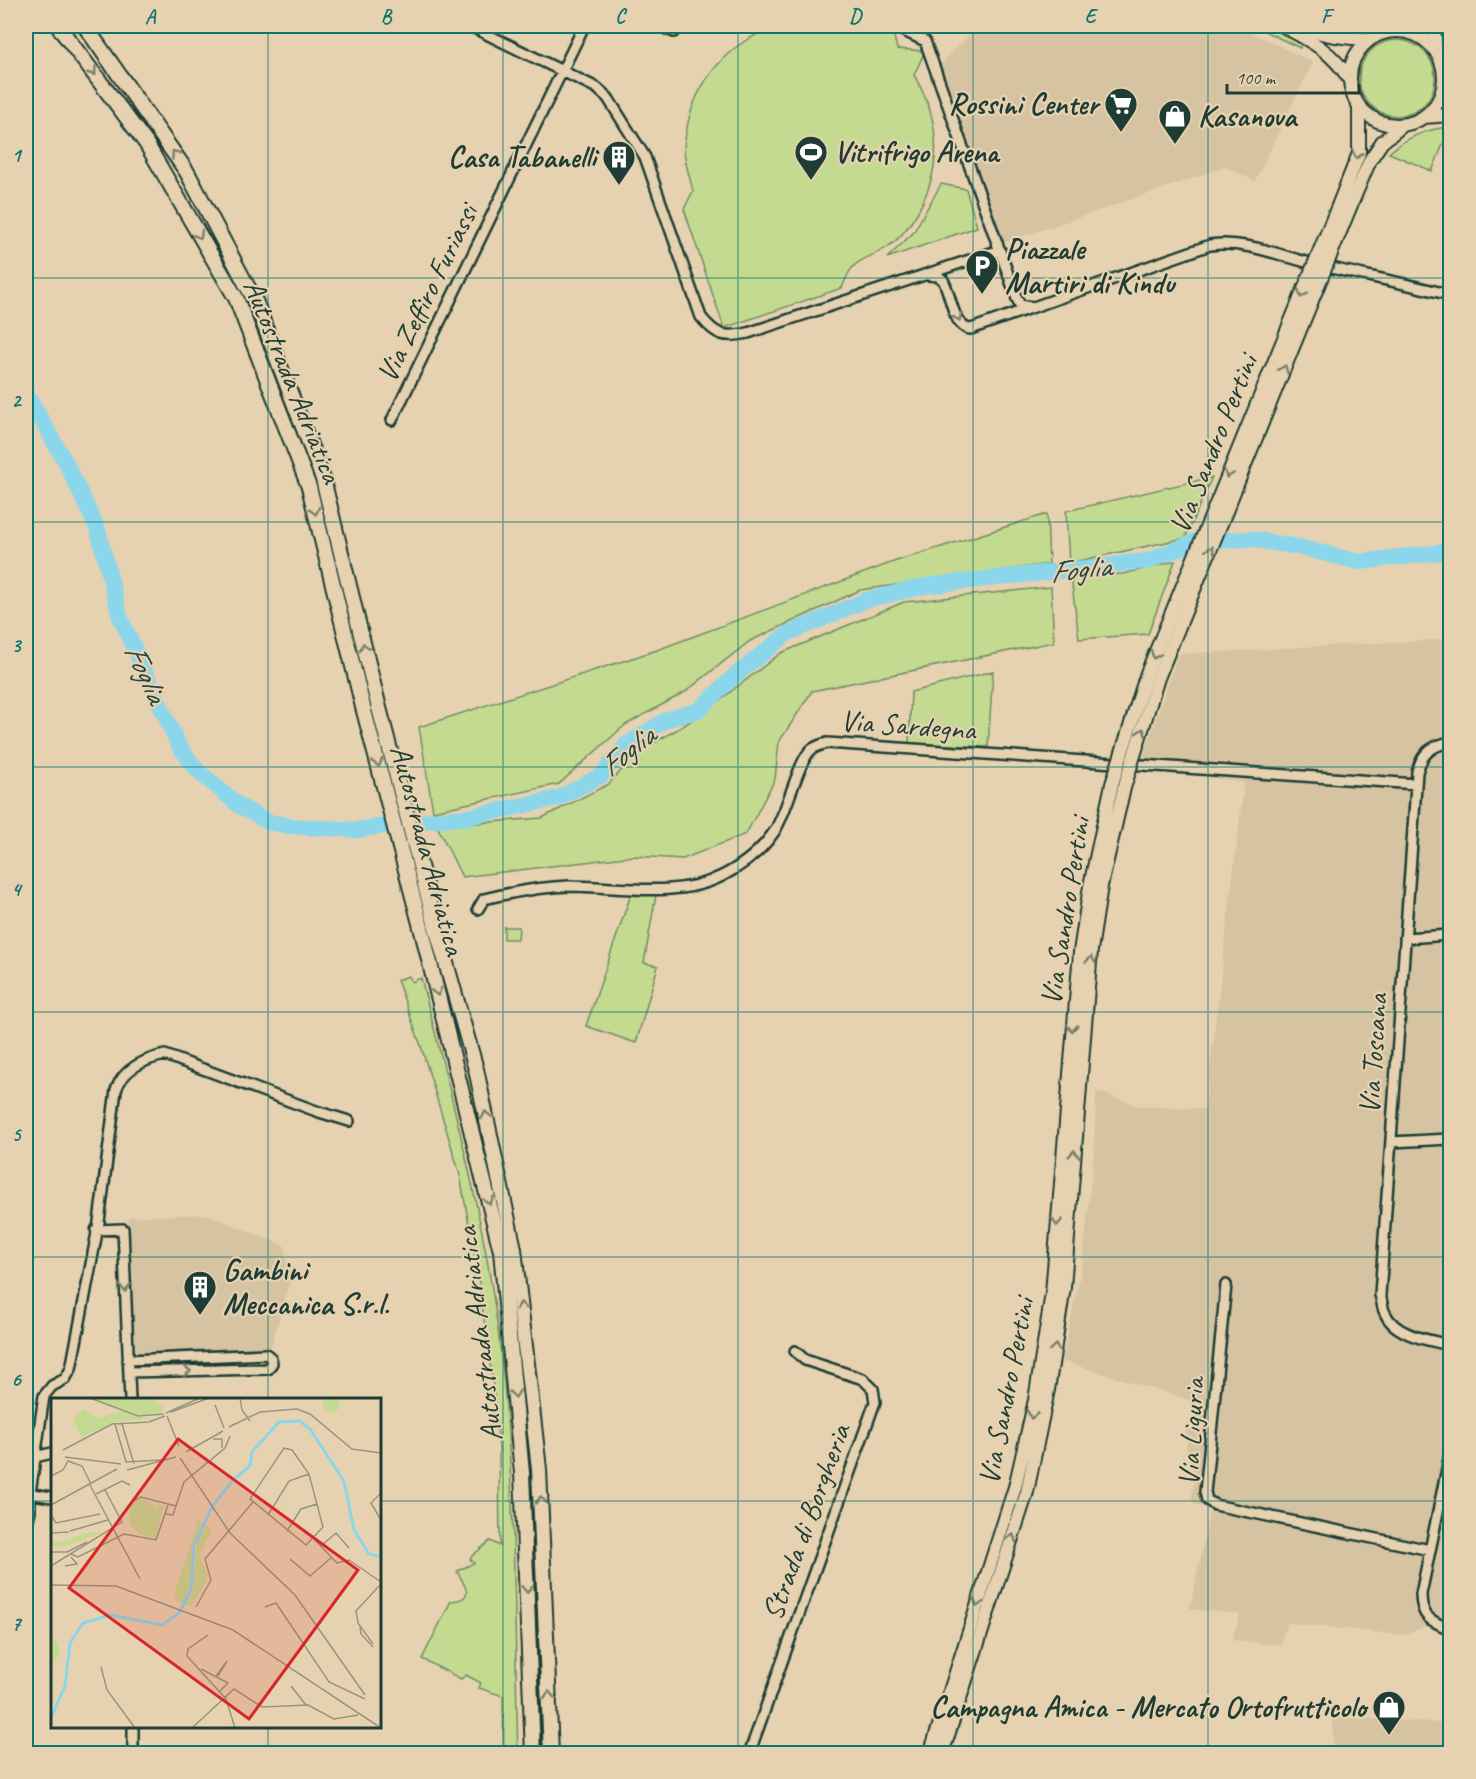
<svg xmlns="http://www.w3.org/2000/svg" width="1476" height="1779" font-family="Caveat,sans-serif">
<rect width="100%" height="100%" fill="#e6d2b0"/>
<filter id="ink" filterUnits="userSpaceOnUse"><feTurbulence type="fractalNoise" baseFrequency=".0167" numOctaves="2"/><feDisplacementMap in="SourceGraphic" scale="12" xChannelSelector="R" yChannelSelector="G"/><feConvolveMatrix kernelMatrix="1 2 1 2 8 2 1 2 1" color-interpolation-filters="sRGB"/></filter>
<g filter="url(#ink)">
<path fill="#d6c3a2" d="M964,26h273l76,36 -58,119 -29,-14 -225,77 -61,-179 31,-32z
M1450,639v994l-20,-8 -29,10 -114,-12 -7,22 -48,-5 8,-26 -50,-5 20,-99 -15,-6 -4,-4 5,-26 -9,-16 -1,-32 3,-6 11,3 5,-18 -143,-44 20,-96 12,-112 2,-62 43,15 66,3 39,-326 -60,-11 -45,-3 39,-115z
M206,1214l79,32 3,27 4,1 -22,76 -134,4 -8,-137z
M1332,1717l113,6 2,30h-113z"/>
<path fill="#c3da90" stroke="#718c62" stroke-width="1.5" d="M786,26h95l12,6 4,17 28,2 -11,24c27,46 30,92 2,140 -7,11 -16,24 -27,31 -10,8 -27,11 -36,21 -5,5 -8,14 -11,21l-118,40 -40,-119 9,-18c-3,-13 -8,-27 -9,-40 0,-6 1,-13 2,-18 8,-52 47,-99 100,-107z
M1254,26h19l28,14 -1,8z
M1359 78a38 38 0 1 1 76 0a38 38 0 1 1-76 0Z
M1450,127l-18,44 -43,-18c17,-16 38,-24 61,-26z
M941,184l25,5 11,38 -90,31 26,-25z
M1212,477l-27,61 -116,25 -3,-52z
M1047,514l2,50 -189,26 -110,51 -65,51 -60,33 -66,59 -126,27 -14,-84 238,-77 239,-89z
M1175,561l-27,73 -69,5 -8,-62 52,-3z
M1051,587l3,55 -242,49 -33,51 -4,37 -29,55 -63,25 -49,-3 -172,21 -25,-51 105,-8 67,-34 29,-32 45,-26 33,-23 65,-50 123,-51z
M993,671l-5,76 -79,-4 2,-51z
M631,894l25,1 -12,68 14,3 -22,77 -50,-17z
M504,927h15l-1,12h-14z
M409,976l3,6 9,-4c32,124 66,249 80,377 15,132 13,266 17,398h-14l-1,-57 -24,-8 2,-5 -15,-8 -5,4 -39,-20 29,-58c26,-2 13,-16 6,-30l17,-8 -4,-4 2,-3 18,-15 10,5 -1,-98 -6,-62 -15,-111 -18,-100 -40,-132 -23,-63z"/>
<g fill="none" stroke-linecap="round" stroke-linejoin="round">
<path stroke="#8bd6eb" stroke-width="16" d="M26,393l40,70 32,67 22,87 59,129 19,25 40,34 30,17 23,4 66,4 45,-7 66,-6 91,-19 43,-23 24,-30 40,-25 33,-10 33,-32 55,-44 79,-34 59,-14 223,-25 48,-20 56,-2 51,9 56,14 91,-11"/>
<defs>
<path id="minor" d="M470,26l127,62 11,10 37,59 56,160c15,19 24,21 47,16l252,-83
M659,26l15,6 3,-6
M893,26l32,15 92,258 3,6 12,2
M928,275l10,1 5,4c8,13 10,49 28,49l239,-84c36,-5 70,11 104,19 46,11 92,19 136,31
M392,420l192,-394
M1450,742c-19,4 -28,11 -33,30l-37,523c2,5 2,13 5,18 10,23 44,27 65,32
M478,909l6,-10c29,-7 56,-12 85,-13 48,0 109,13 153,-10 20,-10 39,-25 52,-44 13,-19 24,-71 37,-82 5,-4 10,-5 16,-7l589,41
M1405,938l45,-3
M1391,1142l59,-3
M96,1230l27,-1 7,171
M1226,1285l-21,207 2,8 8,5 215,45
M128,1360l138,-6 5,4 1,5 -4,6 -139,3
M1450,1454l-29,140c0,23 9,27 29,35
M35,1457l17,-4
M26,1493l26,4
M26,1528l4,-17v-18l14,-97 8,-10 13,-7 6,-10 28,-147 17,-132c7,-21 29,-31 49,-35l154,57 30,9
M133,1754v-28
M749,1754l126,-352 -2,-13 -10,-10 -58,-19 -10,-9"/>
<path id="major" d="M1283,26c28,15 49,25 66,53
M1301,26c23,10 44,12 68,13
M1434,26l2,24
M1350 78a47 47 0 1 1 94 0a47 47 0 1 1-94 0Z
M1424,117l26,-2
M1340,201l19,-48v-47
M1351,205l19,-45 12,-18 21,-17
M930,1754l85,-267 20,-87 17,-107 28,-341 10,-66 22,-102
M942,1754l85,-262 21,-102 16,-103 27,-337 10,-64 23,-98"/>
<path id="highway" d="M58,26l88,117 90,155 73,189 54,220 60,228 78,316 21,222 11,281
M85,26l102,146 69,131 67,176 55,225 59,227 39,138 38,180 25,220 12,285"/>
</defs>
<use href="#minor" stroke="#1f3d34" stroke-width="14"/>
<use href="#major" stroke="#1f3d34" stroke-width="16"/>
<use href="#highway" stroke="#1f3d34" stroke-width="18"/>
<use href="#minor" stroke="#e6d2b0" stroke-width="9"/>
<use href="#major" stroke="#e6d2b0" stroke-width="12"/>
<use href="#highway" stroke="#e6d2b0" stroke-width="14"/>
<defs>
<path id="major-bridge" d="M1112,784l35,-111 193,-472
M1124,788l34,-110 193,-473"/>
</defs>
<use href="#major-bridge" stroke="#1f3d34" stroke-width="16" stroke-linecap="butt"/>
<use href="#major-bridge" stroke="#e6d2b0" stroke-width="12"/>
</g>
<defs><path id="oneway-chevron" d="M-2-3.5L2.5 0L-2 3.5" fill="none" stroke-width="1.6" stroke-linecap="round" stroke-linejoin="round" transform="scale(1.5)"/></defs>
<g stroke="#79806c">
<use href="#oneway-chevron" transform="translate(93 72) rotate(53)"/>
<use href="#oneway-chevron" transform="translate(175 154) rotate(-125)"/>
<use href="#oneway-chevron" transform="translate(1357 155) rotate(104)"/>
<use href="#oneway-chevron" transform="translate(199 235) rotate(60)"/>
<use href="#oneway-chevron" transform="translate(1302 294) rotate(112)"/>
<use href="#oneway-chevron" transform="translate(958 317) rotate(66)"/>
<use href="#oneway-chevron" transform="translate(1284 369) rotate(-68)"/>
<use href="#oneway-chevron" transform="translate(1228 474) rotate(112)"/>
<use href="#oneway-chevron" transform="translate(315 511) rotate(76)"/>
<use href="#oneway-chevron" transform="translate(1211 550) rotate(-68)"/>
<use href="#oneway-chevron" transform="translate(364 647) rotate(-104)"/>
<use href="#oneway-chevron" transform="translate(1155 655) rotate(112)"/>
<use href="#oneway-chevron" transform="translate(1142 732) rotate(-72)"/>
<use href="#oneway-chevron" transform="translate(378 763) rotate(75)"/>
<use href="#oneway-chevron" transform="translate(1091 960) rotate(-84)"/>
<use href="#oneway-chevron" transform="translate(437 992) rotate(76)"/>
<use href="#oneway-chevron" transform="translate(1072 1028) rotate(94)"/>
<use href="#oneway-chevron" transform="translate(486 1115) rotate(-102)"/>
<use href="#oneway-chevron" transform="translate(1074 1154) rotate(-86)"/>
<use href="#oneway-chevron" transform="translate(489 1201) rotate(76)"/>
<use href="#oneway-chevron" transform="translate(1057 1222) rotate(94)"/>
<use href="#oneway-chevron" transform="translate(125 1288) rotate(88)"/>
<use href="#oneway-chevron" transform="translate(521 1306) rotate(-97)"/>
<use href="#oneway-chevron" transform="translate(1055 1348) rotate(-81)"/>
<use href="#oneway-chevron" transform="translate(187 1371) rotate(-1)"/>
<use href="#oneway-chevron" transform="translate(515 1394) rotate(84)"/>
<use href="#oneway-chevron" transform="translate(1032 1415) rotate(103)"/>
<use href="#oneway-chevron" transform="translate(541 1500) rotate(-93)"/>
<use href="#oneway-chevron" transform="translate(1012 1538) rotate(-72)"/>
<use href="#oneway-chevron" transform="translate(527 1589) rotate(88)"/>
<use href="#oneway-chevron" transform="translate(978 1603) rotate(108)"/>
<use href="#oneway-chevron" transform="translate(549 1695) rotate(-92)"/>
</g>
</g>
<path fill="none" stroke="#0f766e" stroke-width="1.5" stroke-opacity="0.55" d="M268,26v1374M503,26v1728M738,26v1728M973,26v1728M1208,26v1728M26,278h1424M26,522h1424M26,767h1424M26,1012h1424M26,1257h1424M26,1501h26M380,1501h1070M268,1726v28"/>
<defs>
<symbol id="supermarket-pin" viewBox="-11 -11 22 30"><path d="M0 17L-7.5 6A9.5 9.5 0 1 1 7.5 6Z" fill="#1f3d34" stroke="#e6d2b0"/><path d="M-6-5.5h2.5l.6 2H6L4.5 2H-2.5L-4.4-4H-6ZM-1.5 3.2a1.3 1.3 0 1 0 .1 0ZM3 3.2a1.3 1.3 0 1 0 .1 0Z" fill="#fff"/></symbol>
<symbol id="shop-pin" viewBox="-11 -11 22 30"><path d="M0 17L-7.5 6A9.5 9.5 0 1 1 7.5 6Z" fill="#1f3d34" stroke="#e6d2b0"/><path d="M-5-2.5h2.3a2.7 3.5 0 0 1 5.4 0H5L5.5 6h-11ZM-1.5-2.5h3a1.5 2.3 0 0 0-3 0Z" fill="#fff"/></symbol>
<symbol id="stadium-pin" viewBox="-11 -11 22 30"><path d="M0 17L-7.5 6A9.5 9.5 0 1 1 7.5 6Z" fill="#1f3d34" stroke="#e6d2b0"/><path d="M0-5a6.5 5 0 1 0 0 10a6.5 5 0 1 0 0-10ZM-3.5-1.8h7v3.6h-7Z" fill="#fff"/></symbol>
<symbol id="building-pin" viewBox="-11 -11 22 30"><path d="M0 17L-7.5 6A9.5 9.5 0 1 1 7.5 6Z" fill="#1f3d34" stroke="#e6d2b0"/><path d="M-4-6H4V6H1V3H-1V6H-4ZM-2.5-4.3h1.7v1.8h-1.7ZM.8-4.3h1.7v1.8H.8ZM-2.5-1h1.7V.8h-1.7ZM.8-1h1.7V.8H.8Z" fill="#fff"/></symbol>
<symbol id="parking-pin" viewBox="-11 -11 22 30"><path d="M0 17L-7.5 6A9.5 9.5 0 1 1 7.5 6Z" fill="#1f3d34" stroke="#e6d2b0"/><path d="M-3.5-5.5H1a3.5 3.5 0 0 1 0 7H-1V5.5H-3.5ZM-1-3.4V-.6H.8a1.4 1.4 0 0 0 0-2.8Z" fill="#fff"/></symbol>
</defs>
<g fill-rule="evenodd">
<use href="#supermarket-pin" x="1102" y="85" width="38" height="52"/>
<use href="#shop-pin" x="1156" y="97" width="38" height="52"/>
<use href="#stadium-pin" x="792" y="133" width="38" height="52"/>
<use href="#building-pin" x="600" y="138" width="38" height="52"/>
<use href="#parking-pin" x="963" y="247" width="38" height="52"/>
<use href="#building-pin" x="181" y="1268" width="38" height="52"/>
<use href="#shop-pin" x="1370" y="1688" width="38" height="52"/>
</g>
<g text-anchor="middle" dominant-baseline="central" stroke-width="4.5" stroke-linejoin="round" paint-order="stroke">
<g font-size="30" font-weight="bold" fill="#1f3d34" stroke="#e6d2b0" text-anchor="start">
<text x="1098" y="104" text-anchor="end">Rossini Center</text>
<text x="1198" y="116">Kasanova</text>
<text x="834" y="152">Vitrifrigo Arena</text>
<text x="596" y="157" text-anchor="end">Casa Tabanelli</text>
<text x="1005" y="249">Piazzale<tspan x="1005" dy="34">Martiri di Kindu</tspan></text>
<text x="223" y="1270">Gambini<tspan x="223" dy="34">Meccanica S.r.l.</tspan></text>
<text x="1366" y="1707" text-anchor="end">Campagna Amica - Mercato Ortofrutticolo</text>
</g>
<g font-size="30" fill="#1f3d34" stroke="#e6d2b0">
<text transform="translate(427 293) rotate(-64)">Via Zeffiro Furiassi</text>
<text transform="translate(293 381) rotate(68)">Autostrada Adriatica</text>
<text transform="translate(1213 444) rotate(-68)">Via Sandro Pertini</text>
<text transform="translate(908 725) rotate(4)">Via Sardegna</text>
<text transform="translate(428 850) rotate(75)">Autostrada Adriatica</text>
<text transform="translate(1065 911) rotate(-81)">Via Sandro Pertini</text>
<text transform="translate(1373 1054) rotate(-86)">Via Toscana</text>
<text transform="translate(479 1334) rotate(-97)">Autostrada Adriatica</text>
<text transform="translate(1006 1391) rotate(-79)">Via Sandro Pertini</text>
<text transform="translate(1191 1432) rotate(-87)">Via Liguria</text>
<text transform="translate(806 1522) rotate(-70)">Strada di Borgheria</text>
</g>
<g font-size="32" font-style="italic" fill="#24453d" stroke="#e6d2b0">
<text transform="translate(1080 569) rotate(-6)">Foglia</text>
<text transform="translate(146 673) rotate(65)">Foglia</text>
<text transform="translate(627 751) rotate(-39)">Foglia</text>
</g>
</g>
<g transform="translate(51 1398)">
<rect width="330" height="330" fill="#e6d2b0"/>
<path d="M272 7a8 8 0 1 1 16 0a8 8 0 1 1-16 0ZM41,0h58l14,10 -3,5 -23,2zM33,11l15,9 22,-7 22,7h14l-42,4 -34,15 -8,-18zM91,100l15,11 2,-5 5,2 -9,33 -15,-5 -10,-10 -1,-19zM147,122l5,3 -11,22 -2,44 -7,15 -10,-5zM155,127l6,4 -13,28 9,17 -2,8 -14,24 -7,-1 7,-11 5,-53zM52,134l-34,13 -18,1v-5l9,1 27,-9zM0,234l9,20 -9,17z" fill="#c3da90"/>
<path fill="none" stroke="#8bd6eb" stroke-width="3" d="M0,320l14,-32 5,-43 13,-20 27,-8 52,10 17,-12 12,-23 3,-45 18,-38 21,-27 17,-14 2,-14 27,-30 21,-1 10,8 34,52 10,49 15,24 12,3"/>
<path fill="none" stroke="#96967e" stroke-width="1.5" d="M39,0l48,18 26,-2M189,0l2,12 8,11M164,7l9,23M120,14l38,-14M115,15l34,-15M116,18l12,30M64,26l11,38 36,-2M71,26l12,40M178,29l31,-15 37,-3 13,5 42,35 29,4M162,41h9v9M233,50l8,2 17,24 14,53 -17,18 -56,-46zM12,52l49,-26 37,-2 16,-6M135,54l37,-21M14,59l56,7M129,60l50,75 65,62 70,100M76,72l49,-13M0,78l12,-6 5,-9 14,5 9,18M39,87l50,94M330,95l-10,10 10,17M45,96l26,-13 8,4M79,105l11,-6 35,9M0,107l66,-36M115,116l7,1 11,-33 41,-34 5,-12M0,117l5,8 44,-9M217,117l21,-34 20,-7M19,133l38,-11M236,133l14,-22 16,-5M0,135l18,-1M263,141l23,24 12,-3 32,22M270,148l15,-13 13,15M0,154h16l20,-10M20,156l7,3 46,-23 32,6 12,-35M239,161l20,17 22,-19M0,168l71,-44 -17,-32M14,168l12,-2 -6,-7M0,187l65,1 117,44 148,98M145,209l15,-27 -6,-21 48,-57M214,209l11,-4 53,79 36,17M309,229l1,7 12,13M157,237l-20,14 -1,7 39,43 9,29M322,246l-15,-21 -2,-12 24,-26M50,269l6,23 28,38M150,271l27,14 -9,9M165,278l11,-15 -9,15M240,288l15,19M141,330l42,-39 28,18 46,-2 26,14 24,-4M232,330h20"/>
<path fill="#d62828" fill-opacity="0.15" stroke="#d62828" stroke-width="3" d="M127,41l180,131 -109,149 -180,-131z"/>
<rect width="330" height="330" fill="none" stroke="#1f3d34" stroke-width="3"/>
</g>
<rect width="1476" height="1779" fill="none" stroke="#e6d2b0" stroke-width="66"/>
<path d="M1227 84v9h132v-9" fill="none" stroke="#1f3d34" stroke-width="3"/>
<text x="1236" y="84" font-size="18" fill="#1f3d34" stroke="#e6d2b0" stroke-width="4.5" paint-order="stroke">100 m</text>
<rect x="33" y="33" width="1410" height="1713" fill="none" stroke="#0f766e" stroke-width="2"/>
<g font-size="20" text-anchor="middle" font-weight="bold" fill="#0f766e">
<text x="150" y="23">A</text>
<text x="386" y="23">B</text>
<text x="620" y="23">C</text>
<text x="855" y="23">D</text>
<text x="1090" y="23">E</text>
<text x="1326" y="23">F</text>
<text x="16" y="162">1</text>
<text x="16" y="407">2</text>
<text x="16" y="652">3</text>
<text x="16" y="896">4</text>
<text x="16" y="1141">5</text>
<text x="16" y="1386">6</text>
<text x="16" y="1630">7</text>
</g>
</svg>
